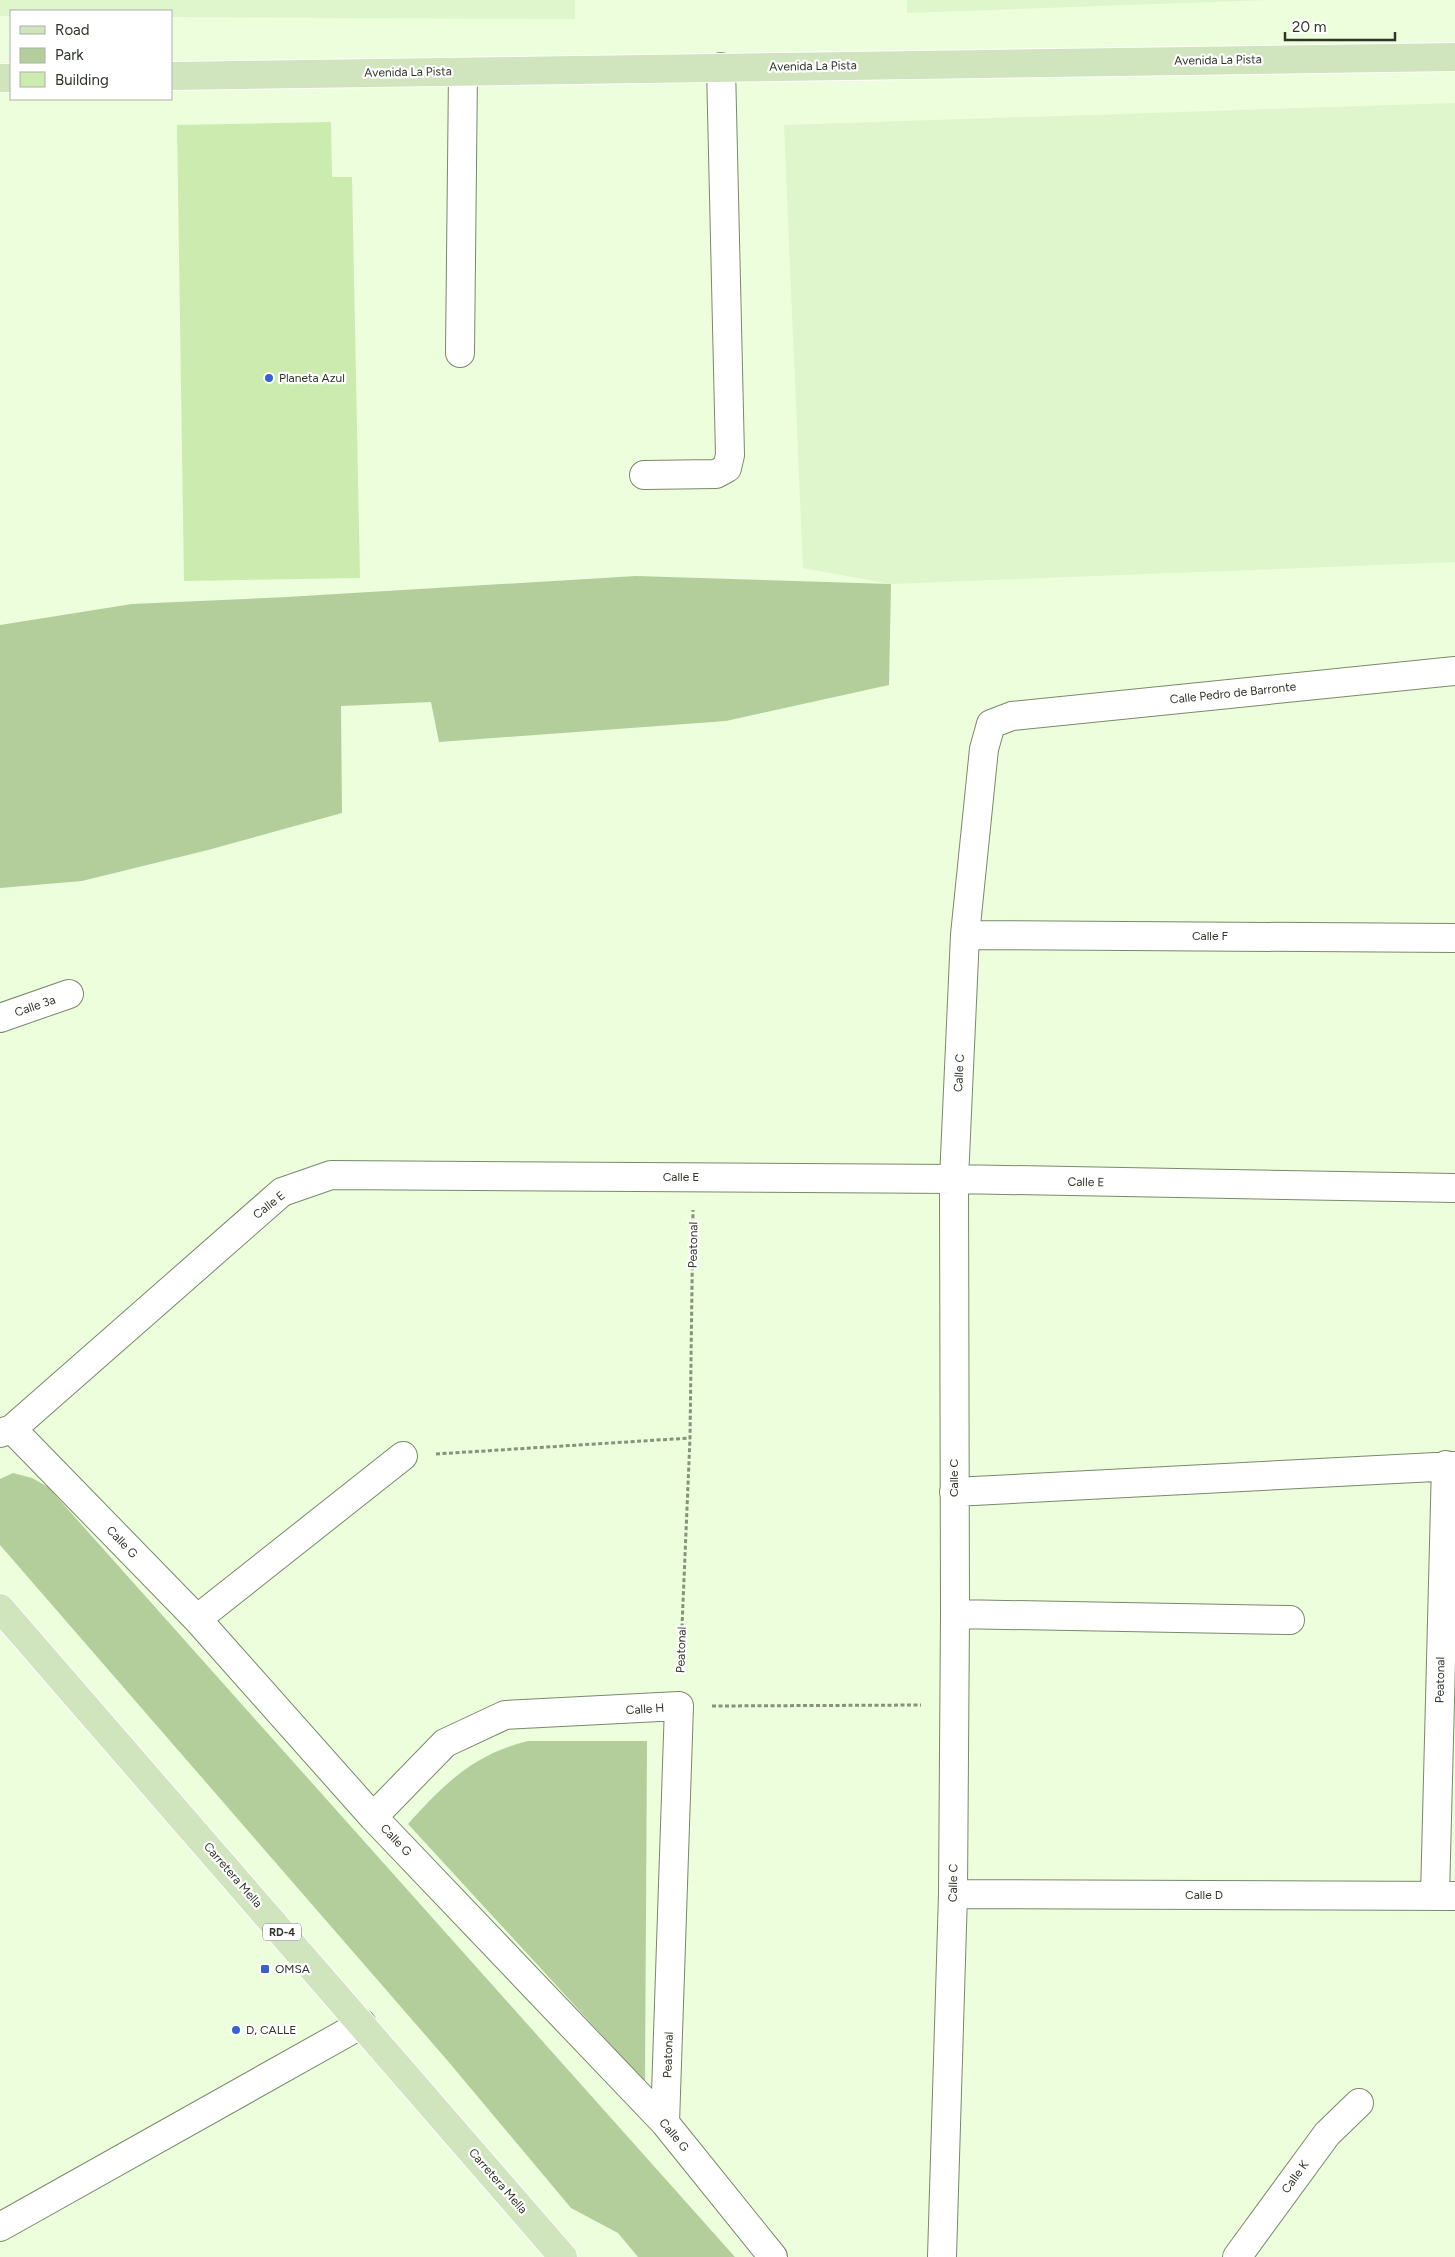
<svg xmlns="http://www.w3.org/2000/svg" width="1455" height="2257" font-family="Figtree,sans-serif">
<rect width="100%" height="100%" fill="#ecfedc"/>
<path fill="#dff5cc" d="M0,0h575v19l-404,-2v-6h-160v5h-11z
M907,0h361l-361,13z
M1455,103v459l-564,22 -88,-16 -19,-443z"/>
<path fill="#b3ce9a" d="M636,576l255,8 -2,101 -163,36 -287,21 -8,-40 -90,4 1,107 -134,37 -126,31 -82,7v-263l132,-21 155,-7z
M13,1473l19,5 16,9 687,770h-97l-20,-24 -47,-25 -124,-148 -447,-515v-66z
M528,1741h119l-2,341 -237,-258c36,-40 66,-70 120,-83z"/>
<path fill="#ccebae" d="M331,122l1,55h20l8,401 -176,3 -7,-456z"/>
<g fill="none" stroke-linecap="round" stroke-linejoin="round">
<defs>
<path id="minor" d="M460,353l3,-281
M644,475l72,-1 11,-6 3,-13 -9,-388
M965,935l490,3
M0,1018l69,-24
M12,1429l185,190 176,198 292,306 108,134
M0,1433l12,-4 270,-237 49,-17 623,4 501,9
M954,1492l501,-26
M955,1614l335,6
M197,1619l206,-163
M373,1817l72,-74 60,-28 174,-9 -14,417
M953,1894l502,2
M1435,1896l11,-431
M0,2227l362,-203
M942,2257l11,-363 2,-280 -1,-435 11,-244 19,-186 7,-25 21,-8 443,-45
M1237,2257l90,-123 32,-31"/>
<path id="major" d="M171,76l1284,-19
M0,78h11
M0,1608l563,649"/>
</defs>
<use href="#minor" stroke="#79896a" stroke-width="30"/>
<use href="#major" stroke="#fff" stroke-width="30"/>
<path stroke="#86937b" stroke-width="3" stroke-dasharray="4 2.5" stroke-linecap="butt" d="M436,1454l254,-16
M680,1673l10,-235 3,-228
M712,1706l209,-1"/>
<use href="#minor" stroke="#fff" stroke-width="28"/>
<use href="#major" stroke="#d0e4bd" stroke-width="28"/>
</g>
<g fill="#3761d1" stroke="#fff" stroke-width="2">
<circle cx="269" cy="378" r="5"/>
<rect x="260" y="1964" width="10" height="10" rx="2.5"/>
<circle cx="236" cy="2030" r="5"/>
</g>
<g text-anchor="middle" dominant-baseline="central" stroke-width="4.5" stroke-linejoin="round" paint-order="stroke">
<rect fill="#fff" stroke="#6d7268" stroke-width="1" x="263" y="1923.5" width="38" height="17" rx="4"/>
<g font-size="11" font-weight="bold" fill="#2f3628">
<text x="282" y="1932">RD-4</text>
</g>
<g font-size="12" fill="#2f3628" stroke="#fff">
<text transform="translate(1218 60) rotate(-1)">Avenida La Pista</text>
<text transform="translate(813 66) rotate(-1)">Avenida La Pista</text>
<text transform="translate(408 72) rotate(-1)">Avenida La Pista</text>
<text transform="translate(1233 693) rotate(-6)">Calle Pedro de Barronte</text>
<text x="1210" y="936">Calle F</text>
<text transform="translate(35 1006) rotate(-19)">Calle 3a</text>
<text transform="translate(959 1073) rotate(-87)">Calle C</text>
<text x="681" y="1177">Calle E</text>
<text transform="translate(1086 1182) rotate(1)">Calle E</text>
<text transform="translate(269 1205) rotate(-38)">Calle E</text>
<text transform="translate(693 1245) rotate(-89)">Peatonal</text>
<text transform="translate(954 1478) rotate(-90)">Calle C</text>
<text transform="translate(122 1542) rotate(46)">Calle G</text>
<text transform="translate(681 1650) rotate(-88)">Peatonal</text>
<text transform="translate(1440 1680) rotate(-89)">Peatonal</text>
<text transform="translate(645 1709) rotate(-4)">Calle H</text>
<text transform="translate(396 1840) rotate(46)">Calle G</text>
<text transform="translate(233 1875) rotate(49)">Carretera Mella</text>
<text transform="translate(953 1883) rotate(-89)">Calle C</text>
<text x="1204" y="1895">Calle D</text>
<text transform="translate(668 2055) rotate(-88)">Peatonal</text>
<text transform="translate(674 2135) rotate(50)">Calle G</text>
<text transform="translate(1295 2177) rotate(-54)">Calle K</text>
<text transform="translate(498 2181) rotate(49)">Carretera Mella</text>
</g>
<g font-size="12" fill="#2f3628" stroke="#fff" text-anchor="start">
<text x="279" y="378">Planeta Azul</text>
<text x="275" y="1969">OMSA</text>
<text x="246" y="2030">D, CALLE</text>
</g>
</g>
<rect x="10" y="10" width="162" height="90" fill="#ffffff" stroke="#acafa9"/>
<rect x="20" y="26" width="25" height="8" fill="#d0e4bd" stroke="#acafa9"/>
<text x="55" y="35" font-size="15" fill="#2f3628">Road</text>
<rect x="20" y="48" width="25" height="15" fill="#b3ce9a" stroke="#acafa9"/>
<text x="55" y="60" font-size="15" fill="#2f3628">Park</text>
<rect x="20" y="72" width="25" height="15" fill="#ccebae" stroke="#acafa9"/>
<text x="55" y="85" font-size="15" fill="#2f3628">Building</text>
<path d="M1285 32v8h110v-8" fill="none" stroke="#2f3628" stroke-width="2.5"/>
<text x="1292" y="32" font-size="15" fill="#2f3628" stroke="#ffffff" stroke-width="4" paint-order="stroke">20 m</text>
</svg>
